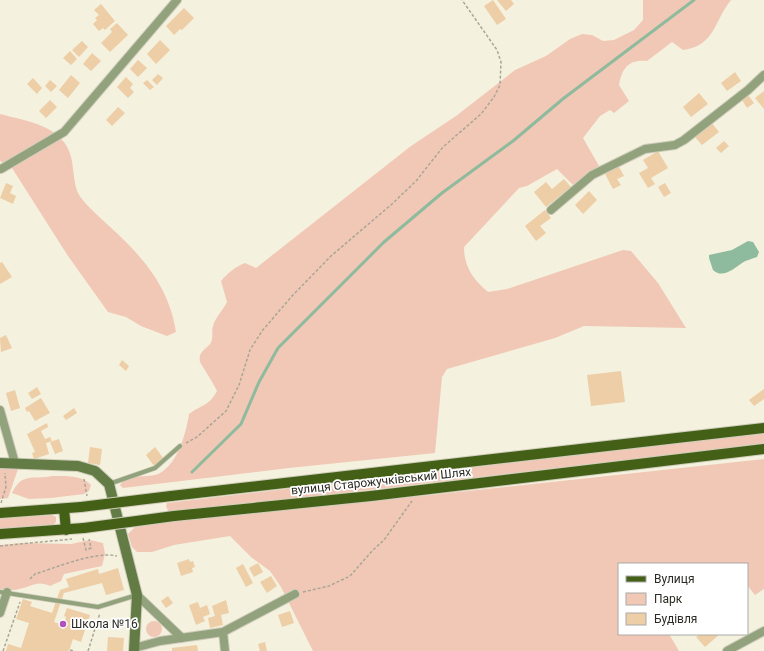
<svg xmlns="http://www.w3.org/2000/svg" width="764" height="651" font-family="Roboto,sans-serif">
<rect width="100%" height="100%" fill="#f4f1de"/>
<path fill="#f1c8b5" d="M643,0h88c-17,21 -16,46 -48,50l-11,-8 -25,19c-18,-2 -25,7 -28,24l10,16 -15,12 -4,-3 -10,6 -17,22 16,28 -26,19 -16,-16 -30,17 -8,2 -55,59c0,20 9,32 24,45l19,-3 116,-39 8,1 27,32 28,45 -102,-2 -29,12 -108,31 -5,8 -7,76 -146,15 -166,20 -3,-3c9,-14 27,-5 40,-12 18,-10 26,-40 29,-59 12,-9 20,-8 28,-23 -3,-7 -16,-27 -17,-29 -2,-10 5,-12 10,-18 4,-5 1,-12 3,-18 2,-8 10,-16 14,-24l-6,-21c7,-8 14,-14 24,-18l11,5 155,-122 45,-30 59,-46 31,-14 24,-17 12,-5 10,1 11,6 11,-1 20,-10 9,-10z
M0,114c22,6 48,9 63,27 13,15 8,35 15,52 5,10 23,25 31,33 33,30 60,60 67,106l-9,4 -26,-10 -15,-9 -18,-5 -40,-56 -56,-88 -12,-7z
M764,433v11l-595,69 -3,-7 1,-3z
M764,459v130l-9,6 -8,-10v-21h-128v70h50l10,17h-366l-32,-64 -11,-16 -19,-14 -21,-21 -56,9 -22,7h-15l-5,-5 -4,-13 7,-7 23,-6 217,-20z
M0,469h18l-10,29 -8,1z
M53,476c13,0 29,-1 38,9l-2,6 -5,3 -33,4 -22,1 -17,-6c10,-21 20,-13 41,-17z
M52,515l4,2v5l-4,4 -52,3v-11z
M90,540l13,3 2,11 -3,12 -38,8 -3,7 -11,5c-14,-6 -18,1 -31,3 -6,2 -13,1 -19,0v-44l23,-2 48,1z
M146 629a8 8 0 1 1 16 0a8 8 0 1 1-16 0Z"/>
<path fill="#8eba9d" d="M748,241l5,1 6,10 -2,5c-5,2 -11,3 -15,6 -9,6 -19,16 -29,7l-4,-12v-3l23,-5z"/>
<g fill="none" stroke-linecap="round" stroke-linejoin="round">
<path stroke="#8eba9d" stroke-width="3" d="M192,472l49,-48 18,-42 19,-34 106,-106 58,-49 71,-52 51,-43 130,-98"/>
</g>
<path fill="#edcea7" d="M493,0l13,19 -9,6 -13,-19z
M497,0h14l3,4 -8,7z
M101,4l14,17 -10,9 -2,-2 -4,3 -6,-7 4,-4 -2,-2 4,-3 -5,-5z
M184,8l10,10 -12,12 -2,-1 -6,6 -8,-9z
M117,23l11,12 -18,17 -9,-9 11,-11 -2,-3z
M160,40l10,10 -14,14 -9,-10z
M82,41l6,6 -9,10 -7,-7z
M70,51l7,8 -6,6 -8,-7z
M92,53l9,8 -10,10 -8,-7z
M138,60l9,8 -9,9 -8,-8z
M735,72l6,9 -14,10 -6,-8z
M158,74l5,4 -6,7 -5,-5z
M71,75l9,8 -12,15 -9,-8z
M126,77l7,7 -3,4 4,4 -6,6 -11,-11z
M33,78l9,10 -5,6 -10,-10z
M50,80l7,6 -6,6 -6,-6z
M147,80l7,7 -4,3 -7,-7z
M764,91v18l-9,-11z
M699,93l9,11 -17,13 -8,-10z
M748,95l6,8 -7,5 -5,-8z
M50,100l7,7 -11,11 -7,-7z
M118,107l7,6 -13,13 -6,-6z
M711,122l8,10 -17,13 -8,-9z
M724,141l5,5 -8,7 -5,-5z
M658,151l10,17 -17,10 4,6 -7,4 -9,-15 9,-5 -5,-8z
M618,165l6,11 -7,3 4,6 -8,4 -9,-17z
M564,179l7,8 -25,20 -12,-15 12,-10 6,7z
M6,183l7,3 -3,7 6,3 -3,8 -13,-6z
M665,183l6,10 -7,4 -6,-10z
M589,191l8,9 -14,14 -8,-9z
M545,210l6,8 -11,8 6,7 -10,8 -11,-15z
M2,262l10,15 -12,7v-21z
M6,335l6,13 -11,4 -1,-14z
M122,360l7,6 -3,5 -7,-6z
M621,371l4,31 -34,4 -4,-31z
M37,387l4,7 -9,5 -4,-6z
M764,389v10l-10,7 -5,-6z
M15,390l5,18 -9,3 -5,-18z
M41,398l9,15 -15,8 -6,-10 -2,1 -2,-4z
M74,408l3,5 -11,7 -3,-4z
M47,423l1,4 -7,4 4,8 5,-2 2,4 -6,2 3,11 -15,5 -2,-6 3,-1 -8,-18z
M59,439l4,12 -8,3 -5,-12z
M90,447l12,2 -2,16 -12,-2z
M155,447l9,12 -10,7 -8,-11z
M189,559l1,3 3,-1 2,6 -3,1 1,4 -12,4 -4,-13z
M258,563l5,9 -9,5 -5,-9z
M243,564l10,19 -7,4 -10,-19z
M118,568l6,22 -18,5 -4,-12 -38,10 -10,29 10,3 2,-8 -2,-1 3,-8 23,7 -9,27 -8,-3 -4,12h-63l2,-7 13,4 8,-25 -13,-4 7,-20 9,3 -2,4 22,7 8,-23 9,-3 -3,-8 32,-10 1,5z
M271,576l6,10 -10,7 -7,-11z
M168,596l5,7 -7,5 -5,-7z
M226,600l3,13 -8,2 2,10 -13,3 -2,-10 7,-2 -3,-10z
M198,602l2,6 7,-3 3,9 -7,3 2,4 -9,4 -7,-20z
M290,611l4,12 -12,4 -4,-12z
M700,634h20l-15,13 -9,-10z
M108,637l16,1 -1,13h-16z
M265,642l2,9h-7l-2,-7z
M197,645l1,6h-26v-3z"/>
<g fill="none" stroke-linecap="round" stroke-linejoin="round">
<defs>
<path id="lane" d="M109,484l46,-16 25,-22
M0,592l98,15 39,-12"/>
<path id="street" d="M1,169l63,-37 113,-132
M551,210l41,-35 53,-26 30,-4 9,-5 64,-50 16,-15
M0,410l15,53
M137,595l45,43
M0,613l7,-21
M223,632l2,19
M134,648l26,-7 63,-9 72,-38
M727,651l37,-20"/>
<path id="secondary" d="M0,463l78,3 17,5 14,13 28,111 -3,56"/>
<path id="primary" d="M171,496l593,-68
M64,509l2,21
M0,513l81,-6
M174,516l197,-20 393,-47
M0,534l84,-6"/>
</defs>
<use href="#lane" stroke="#d0cdbc" stroke-width="5.5"/>
<use href="#street" stroke="#d0cdbc" stroke-width="10"/>
<use href="#secondary" stroke="#d0cdbc" stroke-width="12"/>
<use href="#primary" stroke="#d0cdbc" stroke-width="12"/>
<path stroke="#a8a698" stroke-width="1.5" stroke-dasharray="3 2" stroke-linecap="butt" d="M186,443l11,-6 29,-26 13,-26 11,-35 12,-19 30,-35 39,-40 61,-52 24,-23 27,-34 38,-33 13,-17 6,-12 1,-23 -4,-12 -35,-50
M84,479l3,17
M1,503l5,-16 -1,-14
M83,538l3,12 5,-2 -2,-9
M0,546l72,-7
M30,579l5,-5c23,-7 60,-23 82,-18
M303,592l26,-6 21,-10 23,-26 11,-10 28,-39
M70,650l4,1
M3,651l17,-49
M88,651l12,-38"/>
<use href="#lane" stroke="#91a27d" stroke-width="4"/>
<use href="#street" stroke="#91a27d" stroke-width="8"/>
<use href="#secondary" stroke="#637b45" stroke-width="10"/>
<use href="#primary" stroke="#446017" stroke-width="10"/>
<defs>
<path id="primary-bridge" d="M81,507l90,-11
M84,528l90,-12"/>
</defs>
<use href="#primary-bridge" stroke="#d0cdbc" stroke-width="12" stroke-linecap="butt"/>
<use href="#primary-bridge" stroke="#446017" stroke-width="10"/>
</g>
<circle fill="#b152bc" stroke="#fff" stroke-width="1.5" cx="63" cy="624" r="4"/>
<g text-anchor="middle" dominant-baseline="central" stroke-width="3.5" stroke-linejoin="round" paint-order="stroke">
<g font-size="12" fill="#2b2a23" stroke="#fff">
<text transform="translate(381 481) rotate(-6)">вулиця Старожучківський Шлях</text>
</g>
<g font-size="12" fill="#2b2a23" stroke="#fff" text-anchor="start">
<text x="71" y="624">Школа №16</text>
</g>
</g>
<rect x="618" y="563" width="130" height="72" fill="#ffffff" stroke="#aaaaa7"/>
<rect x="626" y="576" width="20" height="6" fill="#446017" stroke="#aaaaa7"/>
<text x="654" y="583" font-size="12" fill="#2b2a23">Вулиця</text>
<rect x="626" y="593" width="20" height="12" fill="#f1c8b5" stroke="#aaaaa7"/>
<text x="654" y="603" font-size="12" fill="#2b2a23">Парк</text>
<rect x="626" y="613" width="20" height="12" fill="#edcea7" stroke="#aaaaa7"/>
<text x="654" y="623" font-size="12" fill="#2b2a23">Будівля</text>
</svg>
